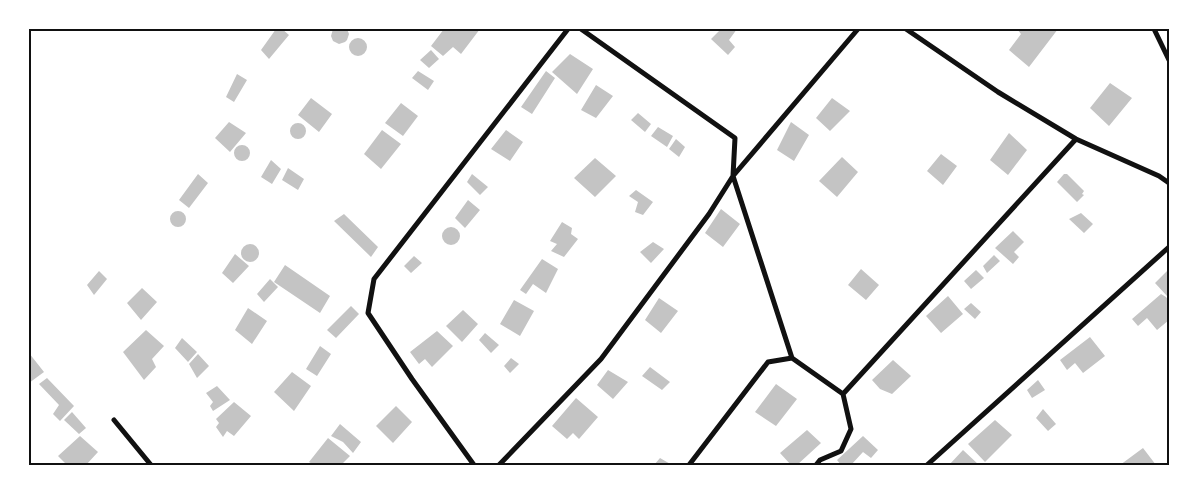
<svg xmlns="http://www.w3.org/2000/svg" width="1198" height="494" font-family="Overpass,sans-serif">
<rect width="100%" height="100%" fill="#fff"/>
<path fill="#c4c4c4" d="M276,29h6l7,6 -20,24 -8,-9z
M333,29h14l2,5 -2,6 -2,2 -6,2 -6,-3 -2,-5z
M444,29h36l-19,25 -8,-7 -10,9 -12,-10z
M721,29h16l-8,11 6,7 -7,8 -17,-16z
M1017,29h41l-29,38 -20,-17 12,-16z
M349 47a9 9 0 1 1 18 0a9 9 0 1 1-18 0Z
M431,50l8,9 -10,9 -9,-8z
M570,54l23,15 -16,25 -25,-22z
M418,71l16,10 -6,9 -16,-12z
M546,71l9,7 -23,36 -11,-7z
M237,74l10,6 -13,22 -8,-5z
M1110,83l22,15 -23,28 -19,-18z
M596,85l17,11 -17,22 -15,-8z
M311,98l21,16 -13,18 -21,-17z
M832,98l18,13 -20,20 -14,-13z
M401,103l17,13 -15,20 -18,-13z
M638,113l13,11 -6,8 -14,-12z
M229,122l17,11 -16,19 -15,-14z
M791,122l18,13 -15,26 -17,-11z
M290 131a8 8 0 1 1 16 0a8 8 0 1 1-16 0Z
M658,127l15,9 -6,11 -16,-11z
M382,130l19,14 -20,25 -17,-15z
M506,130l17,12 -13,19 -19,-12z
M1009,133l18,17 -19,25 -18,-15z
M676,139l9,8 -6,10 -10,-8z
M234 153a8 8 0 1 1 16 0a8 8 0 1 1-16 0Z
M941,154l16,12 -14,19 -16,-14z
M842,157l16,15 -21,25 -18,-16z
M595,158l21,18 -21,21 -21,-19z
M271,160l10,9 -9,15 -11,-7z
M288,168l16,11 -6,11 -16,-10z
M198,174l10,9 -19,25 -10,-8z
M472,174l16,13 -8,8 -13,-13z
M1064,174h3l17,17 -2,3 2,1 -7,7 -20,-20z
M636,190l17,12 -10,13 -8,-3 3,-10 -9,-6z
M468,200l12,10 -15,18 -10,-10z
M721,209l19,15 -17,23 -18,-14z
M170 219a8 8 0 1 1 16 0a8 8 0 1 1-16 0Z
M1081,213l12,11 -9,9 -15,-14z
M344,214l34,33 -7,10 -37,-36z
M562,222l10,6 -1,6 7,5 -14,18 -13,-6 6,-7 -7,-3z
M442 236a9 9 0 1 1 18 0a9 9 0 1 1-18 0Z
M1013,231l11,11 -10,10 5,5 -6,7 -18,-16z
M653,242l11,7 -13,14 -11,-11z
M241 253a9 9 0 1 1 18 0a9 9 0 1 1-18 0Z
M235,254l14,12 -16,17 -11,-10z
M994,255l6,6 -13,12 -4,-7z
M414,256l8,7 -11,10 -7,-7z
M542,259l16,10 -12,24 -13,-9 -7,10 -6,-4z
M285,265l45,31 -10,17 -46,-31z
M861,269l18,16 -13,15 -18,-15z
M1169,269v26l-2,1 -12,-13z
M976,270l8,8 -13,11 -7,-8z
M99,271l8,8 -13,16 -7,-10z
M270,279l8,8 -14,15 -7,-8z
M142,288l15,14 -16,18 -14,-17z
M1161,294l5,3 3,4v19l-12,10 -10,-12 -9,8 -6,-7z
M948,296l15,18 -22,19 -15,-17z
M659,298l19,13 -17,22 -16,-13z
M514,300l20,11 -14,25 -20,-12z
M971,303l10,9 -6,7 -11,-10z
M351,306l8,8 -23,24 -9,-8z
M248,308l19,13 -15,23 -17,-14z
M463,310l15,14 -16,18 -16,-16z
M146,330l18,16 -12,13 4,8 -12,13 -21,-28z
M437,331l16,15 -21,21 -7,-8 -6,5 -9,-12z
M485,333l14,12 -8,8 -12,-13z
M1090,337l15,19 -22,17 -8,-10 -8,7 -7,-10z
M182,338l15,14 -9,10 -13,-14z
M320,346l11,8 -14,22 -11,-7z
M29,353l15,19 -15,11z
M198,354l11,12 -12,12 -8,-14z
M511,358l8,6 -9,9 -6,-7z
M893,360l18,16 -19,18 -12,-5 -8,-9z
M650,367l20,15 -8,8 -20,-14z
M608,370l20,12 -15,17 -16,-14z
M292,372l19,14 -17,25 -20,-19z
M47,378l27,28 -14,15 -7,-7 6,-9 -20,-21z
M1038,380l7,10 -13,8 -5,-8z
M776,384l21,15 -21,27 -21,-14z
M217,386l13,14 -17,11 -3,-5 3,-4 -7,-9z
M576,398l22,19 -19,22 -6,-6 -6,6 -15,-13z
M234,402l17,14 -17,20 -7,-5 -4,6 -7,-10 3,-4 -3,-4z
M396,406l16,16 -19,21 -17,-17z
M1043,409l13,15 -8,7 -12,-13z
M72,412l14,16 -7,6 -15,-14z
M995,420l17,15 -27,27 -17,-18z
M340,424l21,18 -8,11 -10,-11 -12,-6z
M807,430l14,13 -24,22h-6l-11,-12z
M80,436l18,16 -12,13h-19l-9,-9z
M863,436l15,14 -7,8 -8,-6 -12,13h-10l-4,-5z
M328,438l22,18 -9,9h-27l-5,-3z
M1143,448l13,17h-36z
M963,450l16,15h-30z
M660,458l12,7h-18z"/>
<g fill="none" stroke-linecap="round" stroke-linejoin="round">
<path stroke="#111" stroke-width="5" d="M581,29l154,109 -2,38 59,182
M906,29l92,63 78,47 83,37 10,7
M1154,29l15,31
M114,420l37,45
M474,465l-62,-86 -44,-66 6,-34 194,-250
M499,465l102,-106 108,-145 24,-38 125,-147
M689,465l79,-103 24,-4 51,36
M816,465l4,-5 21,-9 10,-22 -8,-35 233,-255
M927,465l242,-218"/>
</g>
<rect width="1198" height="494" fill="none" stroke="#ffffff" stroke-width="60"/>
<rect x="30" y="30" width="1138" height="434" fill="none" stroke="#111" stroke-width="2"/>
</svg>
